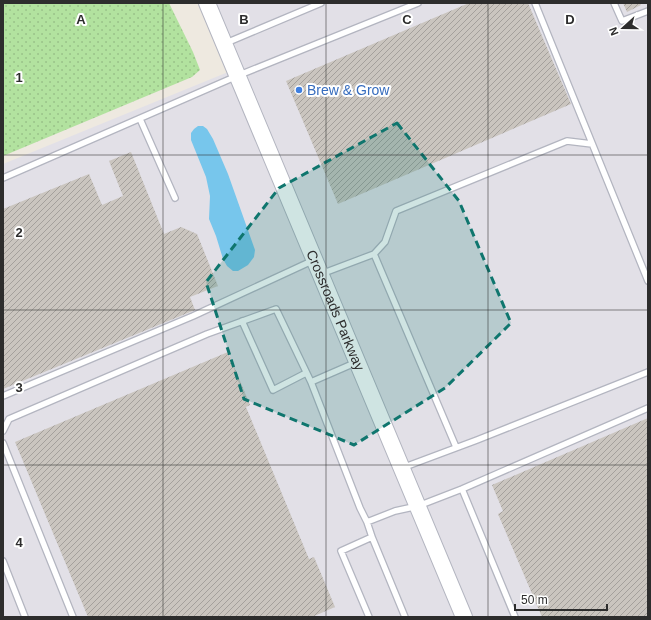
<svg xmlns="http://www.w3.org/2000/svg" width="651" height="620" font-family="Helvetica,sans-serif">
<defs>
<pattern id="green-dots" width="8" height="8" patternUnits="userSpaceOnUse"><rect width="8" height="8" fill="#b2e29f"/><path d="M2 2h.1M6 6h.1" fill="none" stroke="#99c289" stroke-width="1.8" stroke-linecap="round"/></pattern>
<pattern id="building-hatch" width="6" height="6" patternUnits="userSpaceOnUse"><rect width="6" height="6" fill="#cac5bf"/><path d="M-1 1l2-2M0 6l6-6M5 7l2-2" fill="none" stroke="#a4a09c"/></pattern>
</defs>
<rect width="100%" height="100%" fill="#eee9e0"/>
<path fill="#e2e0e7" d="M212,3h436v614h-645v-453l235,-96z"/>
<path fill="url(#green-dots)" d="M3,3h166l24,49 7,18 -8,7 -189,79z"/>
<path fill="#77c6ec" d="M198,126h5l4,3 6,10 15,35 27,76 -1,7 -6,8 -10,6h-5l-6,-5 -4,-7 -7,-23 -7,-17 1,-23 -4,-19 -15,-37v-7l3,-4z"/>
<path fill="url(#building-hatch)" d="M469,3h59l43,101 -233,100 -52,-123z
M623,3h17l1,2 -14,7z
M131,152l33,82 17,-7 16,7 21,52 -28,11 5,13 -192,79v-180l86,-35 13,31 21,-9 -14,-35z
M228,352l22,53 -4,2 63,152 5,-2 21,50 -23,10h-224l-73,-175z
M648,418v199h-106l-44,-103 5,-3 -11,-26z"/>
<g fill="none" stroke-linecap="round" stroke-linejoin="round">
<defs>
<path id="lane" d="M535,3l113,278
M614,3l8,18 26,-10
M226,43l95,-40
M140,119l35,79
M3,178l234,-102 181,-73
M374,254l11,-12 11,-31 171,-70 25,3
M321,274l53,-20 82,193
M242,321l31,69 33,-17
M311,382l49,126 7,14 5,15 33,80
M3,396l190,-80 121,-56
M3,431l6,-12 198,-85 69,-25 35,73 46,-20
M3,443l70,174
M402,468l75,-28 171,-68
M462,489l53,128
M367,522l28,-11 23,-5 44,-17 186,-81
M3,561l22,56
M369,617l-28,-66 31,-14"/>
<g id="secondary">
<path id="s1" d="M207,3l257,614"/>
</g>
</defs>
<use href="#lane" stroke="#b3b5c0" stroke-width="8"/>
<use href="#secondary" stroke="#b3b5c0" stroke-width="18"/>
<use href="#lane" stroke="#fff" stroke-width="5.5"/>
<use href="#secondary" stroke="#fff" stroke-width="16"/>
</g>
<path fill="#0f766e" fill-opacity="0.2" stroke="#0f766e" stroke-width="3" stroke-dasharray="8 5" stroke-linejoin="round" d="M397,123l62,78 52,122 -66,65 -91,57 -110,-46 -38,-117 73,-94z"/>
<path fill="none" stroke="#2d2d2d" stroke-width="1" stroke-opacity="0.55" d="M163,3v614M326,3v614M488,3v614M3,155h645M3,310h645M3,465h645"/>
<circle fill="#3f7fe0" stroke="#fff" stroke-width="1.5" cx="299" cy="90" r="4"/>
<g text-anchor="middle" dominant-baseline="central" stroke-width="4" stroke-linejoin="round" paint-order="stroke">
<g font-size="14" fill="#366cbe" stroke="#fff" text-anchor="start">
<text x="307" y="90">Brew &amp; Grow</text>
</g>
<g font-size="14" fill="#2d2d2d" stroke="#fff">
<text stroke="none"><textPath href="#s1" startOffset="333">Crossroads Parkway</textPath></text>
</g>
</g>
<g font-size="13" text-anchor="middle" font-weight="bold" fill="#2d2d2d" stroke="#fff" stroke-width="4" stroke-linejoin="round" paint-order="stroke">
<text x="81" y="24">A</text>
<text x="244" y="24">B</text>
<text x="407" y="24">C</text>
<text x="570" y="24">D</text>
<text x="19" y="82">1</text>
<text x="19" y="237">2</text>
<text x="19" y="392">3</text>
<text x="19" y="547">4</text>
</g>
<rect width="651" height="620" fill="none" stroke="#2d2d2d" stroke-width="8"/>
<g transform="translate(623 28) rotate(249)" stroke="#ffffff" stroke-width="3" paint-order="stroke">
<path d="M0-3L7 15L0 10L-7 15Z" fill="#2d2d2d"/>
<text y="-6" font-size="11" font-weight="bold" text-anchor="middle" fill="#2d2d2d">N</text>
</g>
<path d="M515 604v6h92v-6" fill="none" stroke="#2d2d2d" stroke-width="2"/>
<text x="521" y="604" font-size="12" fill="#2d2d2d" stroke="#ffffff" stroke-width="3" paint-order="stroke">50 m</text>
</svg>
